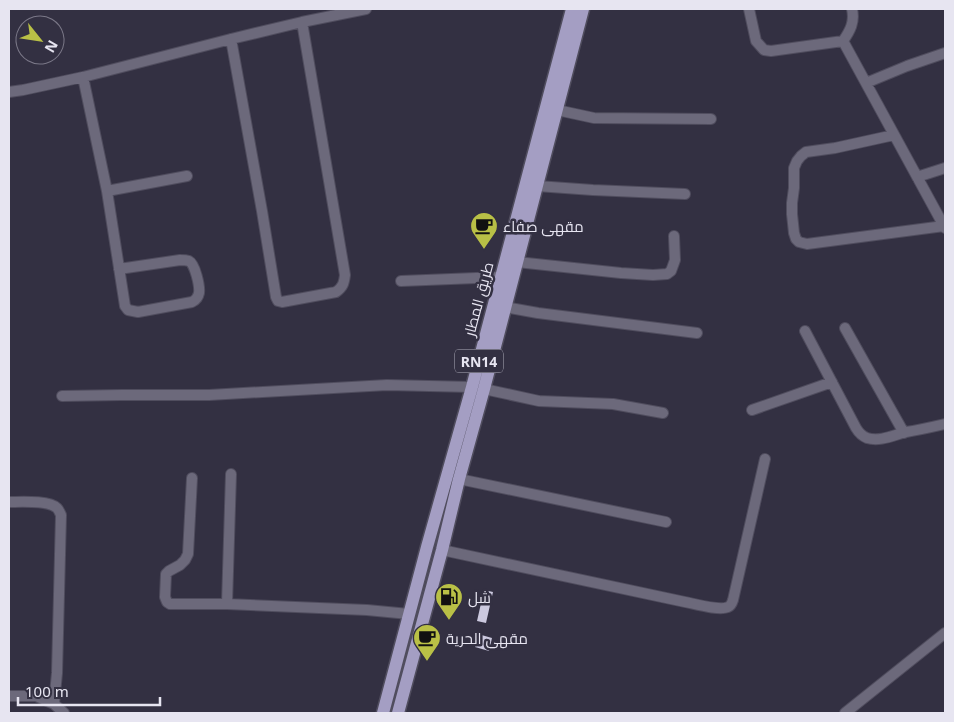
<svg xmlns="http://www.w3.org/2000/svg" width="954" height="722" font-family="'Noto Sans',Cairo,sans-serif">
<rect width="100%" height="100%" fill="#333042"/>
<path fill="#ccc9df" d="M484,590l9,2 -7,31 -9,-2z
M478,634l14,4 -3,13 -14,-4z"/>
<g fill="none" stroke-linecap="round" stroke-linejoin="round">
<defs>
<path id="minor" d="M749,9l7,32 8,9 7,1 72,-10 102,187
M231,39l31,172 14,86 2,4 4,1 54,-10c7,-5 8,-9 9,-17l-43,-253
M843,41c7,-10 12,-19 9,-32
M83,77l24,114 18,115 3,4 10,2 54,-10c4,-2 6,-4 7,-9 1,-7 -4,-29 -10,-32 -3,-1 -6,-1 -9,-1l-61,9
M866,83l41,-17 38,-13
M9,92l14,-2 60,-13 148,-38 71,-17 64,-13
M557,110l37,8 117,1
M894,135l-59,13 -29,4 -5,4 -4,5 -3,7v20l-2,15v11l2,19 2,6 3,3 8,2 137,-18
M917,177l28,-9
M537,186l56,4 92,4
M107,191l80,-15
M517,262l104,11 32,2 14,-1 4,-3 4,-11 -1,-24
M401,281l100,-4
M505,307l33,6 159,20
M845,328l59,105
M805,331l51,97c3,5 6,8 11,10 13,4 27,-3 39,-6 13,-2 26,-5 39,-8
M484,389l55,12 74,3 50,9
M62,396l59,-1h88l178,-10 85,2
M752,410l80,-28
M192,478l-4,76 -3,6 -5,5 -11,6 -3,3 -1,23 2,5 3,2h57l140,6 42,4
M459,479l207,43
M9,502c11,0 40,-2 48,6 2,2 3,5 4,7l-4,158 -3,31
M442,550l243,52c10,2 35,9 43,5 3,-1 4,-4 5,-7l32,-141
M227,604l4,-130
M9,696h27l18,8 10,9
M845,713l100,-80"/>
<path id="major" d="M383,713l44,-166 45,-160 100,-378
M398,713l44,-163 17,-71 25,-90 99,-380"/>
</defs>
<use href="#minor" stroke="#504d5e" stroke-width="12"/>
<use href="#major" stroke="#504d5e" stroke-width="15"/>
<use href="#minor" stroke="#6c697b" stroke-width="10"/>
<use href="#major" stroke="#a49ec3" stroke-width="12"/>
</g>
<defs>
<symbol id="cafe-pin" viewBox="-11 -11 22 30"><path d="M0 17L-7.5 6A9.5 9.5 0 1 1 7.5 6Z" fill="#b9c046" stroke="#333042"/><path d="M-5.5-4.5H6V0H3Q3 3.5 0 3.5H-2.5Q-5.5 3.5-5.5 0ZM3-3.2v2h1.7v-2ZM-6 4.5H4V6H-6Z" fill="#111"/></symbol>
<symbol id="fuel-pin" viewBox="-11 -11 22 30"><path d="M0 17L-7.5 6A9.5 9.5 0 1 1 7.5 6Z" fill="#b9c046" stroke="#333042"/><path d="M-5.5-6h7V0h2V4h1.3V-2.5L3-4.5l.8-.8L6-3V5H2.5V1h-1V6h-7ZM-4.2-4.7v3.2H.2V-4.7Z" fill="#111"/></symbol>
</defs>
<g fill-rule="evenodd">
<use href="#cafe-pin" x="468" y="210" width="32" height="43"/>
<use href="#fuel-pin" x="433" y="581" width="32" height="43"/>
<use href="#cafe-pin" x="411" y="622" width="32" height="43"/>
</g>
<g text-anchor="middle" dominant-baseline="central" stroke-width="5" stroke-linejoin="round" paint-order="stroke">
<rect fill="#333042" stroke="#b1afbc" stroke-width="1" x="455" y="349.5" width="48" height="23" rx="4"/>
<g font-size="14" font-weight="bold" fill="#e7e5f1">
<text x="479" y="361">RN14</text>
</g>
<g font-size="15" fill="#e7e5f1" stroke="#333042" text-anchor="start">
<text x="503" y="226">مقهى صفاء</text>
<text x="468" y="597">شل</text>
<text x="446" y="638">مقهى الحرية</text>
</g>
<g font-size="15" fill="#e7e5f1" stroke="#333042">
<text transform="translate(478 299) rotate(-75)">طريق المطار</text>
</g>
</g>
<rect width="954" height="722" fill="none" stroke="#e7e5f1" stroke-width="20"/>
<g transform="translate(40 40) rotate(120)"><circle r="24" fill="#333042" stroke="#7b7888"/>
<path d="M0-4L9 19L0 12L-9 19Z" fill="#b9c046"/>
<text y="-8" font-size="14" font-weight="bold" text-anchor="middle" fill="#e7e5f1">N</text>
</g>
<path d="M18 697v8h142v-8" fill="none" stroke="#e7e5f1" stroke-width="2.5"/>
<text x="25" y="697" font-size="15" fill="#e7e5f1" stroke="#333042" stroke-width="4" paint-order="stroke">100 m</text>
</svg>
